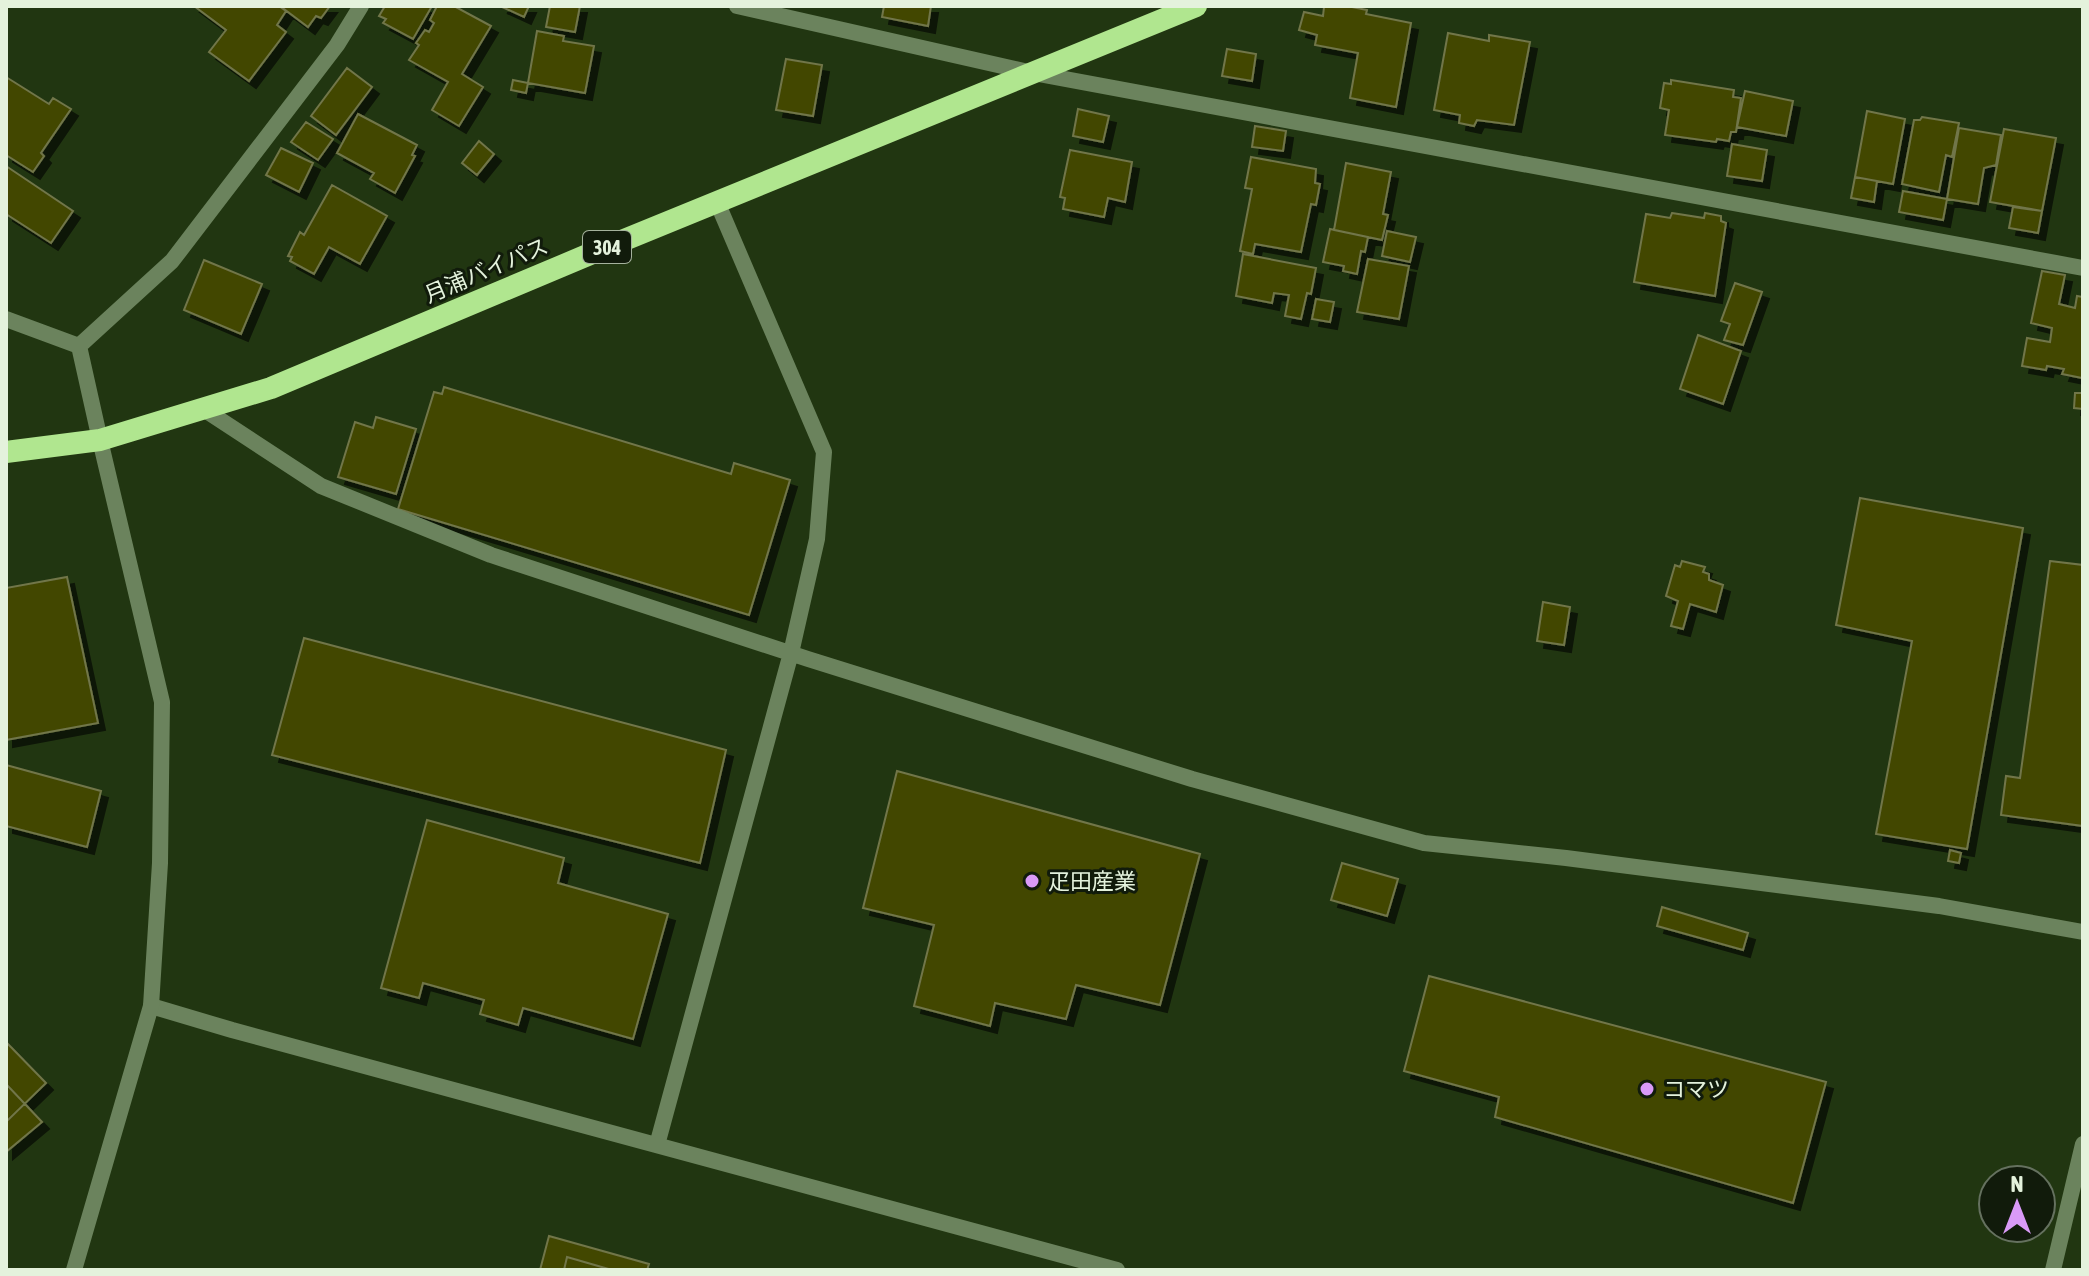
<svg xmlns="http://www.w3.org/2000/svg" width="2089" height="1276" font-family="'Asap Condensed','Noto Sans JP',sans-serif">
<defs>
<filter id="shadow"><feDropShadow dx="7" dy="7" stdDeviation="0" flood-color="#0009"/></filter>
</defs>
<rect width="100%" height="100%" fill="#213611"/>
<path fill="#424604" stroke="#717649" stroke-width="2" filter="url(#shadow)" d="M194,6h85l7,5 -9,14 9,7 -37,49 -40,-29 17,-22z
M280,6h50l-9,12 -5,-2 -8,11z
M385,6h47l-19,33 -30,-16 3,-4 -7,-3z
M437,6h17l37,20 -29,48 21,13 -24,39 -27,-16 16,-28 -39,-22 10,-15 -3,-2 9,-13 4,2 5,-9 -4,-3z
M500,6h29l-5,11z
M550,6h30l-5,26 -29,-5z
M884,6h47l-3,20 -46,-9z
M1328,6h19l20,4 -1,4 45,9 -15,84 -46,-9 8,-45 -43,-8 2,-10 -18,-5 5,-18 19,4 1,-9z
M537,31l27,5 -1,5 31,5 -9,47 -57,-10z
M1448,33l41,8v-6l41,7 -16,83 -37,-5 -3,6 -15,-3 1,-8 -26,-5z
M1227,49l29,5 -4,27 -30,-5z
M786,59l36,6 -9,51 -37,-6z
M347,68l25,19 -36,48 -25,-19z
M6,77l43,27 4,-6 18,11 -30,44 3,3 -11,16 -27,-17z
M513,80l15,3 -2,10 -15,-3z
M1671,80l63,10 -1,7 8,1 -5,34h-5l-2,9 -12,-2 -1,3 -51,-7 4,-25 -9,-2 4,-25 7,1z
M1745,91l48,10 -7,35 -49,-9z
M1078,109l31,7 -6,26 -30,-6z
M1867,111l38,8 -12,65 -38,-7z
M358,114l59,31 -5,10 3,1 -20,37 -25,-14 4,-6 -37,-20z
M1922,117l37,6 -7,34 -6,-2 -7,37 -37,-8 12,-64h6z
M306,122l27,17 -15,21 -27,-18z
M1255,126l31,5 -3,20 -31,-4z
M1959,128l42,7 -5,30 -12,3 -6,36 -31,-5z
M2004,129l52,9 -14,73 -52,-9z
M479,141l15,13 -17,21 -15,-12z
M1732,144l35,6 -5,31 -35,-5z
M281,148l32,15 -14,29 -33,-17z
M1070,150l62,12 -7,40 -17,-4 -4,19 -41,-8 2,-11 -5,-1z
M1251,157l65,12 -1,14 5,1 -4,21 -5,-1 -10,48 -46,-8 -2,10 -13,-3 12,-62 -7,-1z
M1346,163l45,9 -8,42 5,1 -6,25 -48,-10z
M6,166l67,45 -22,32 -45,-29z
M1855,177l22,4 -3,21 -23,-4z
M332,185l55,31 -27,48 -31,-17 -15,27 -24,-13 2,-4 -4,-1 12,-24 4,3z
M1903,191l44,8 -4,21 -44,-8z
M2013,207l29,4 -4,22 -29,-5z
M1672,213l32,5 1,-5 16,3v5l5,2 -11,73 -81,-14 12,-68 24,4z
M1330,229l38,8 -3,15 -4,-1 -4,23 -14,-3 1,-5 -21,-4z
M1387,231l29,6 -6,25 -28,-6z
M1243,254l73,14 -5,26 -4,-1 -6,26 -16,-3 4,-21 -15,-2 -2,10 -36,-7z
M1368,259l41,7 -10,53 -42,-7z
M204,260l58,24 -21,50 -57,-24z
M2042,271l23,4 -6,29 16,4 2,-12 6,1 -1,81 -20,-4 2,-5 -17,-3 -1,4 -24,-4 5,-28 23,4 2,-14 -21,-5z
M1735,283l27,9 -19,53 -19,-5 6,-16 -9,-3z
M1316,299l18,3 -4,20 -18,-3z
M1698,335l43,16 -18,53 -43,-15z
M444,387l287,87 3,-11 56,17 -41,135 -351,-106 36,-117 8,2z
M2075,393h8v16l-9,-1z
M376,417l40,12 -20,65 -58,-17 17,-55 18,6z
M1860,498l163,30 -56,321 -91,-15 36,-193 -76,-16z
M1682,561l23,6 -2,5 6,2v6l14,5 -7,27 -26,-8 -7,25 -12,-3 7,-25 -12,-5 9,-31 5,2z
M2050,561l33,4v261l-82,-11 5,-39 14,2z
M67,577l31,146 -92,17v-152z
M1543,602l27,5 -6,38 -27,-4z
M304,638l422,112 -26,113 -428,-108z
M6,765l95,26 -14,56 -81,-21z
M897,771l303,83 -40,151 -84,-20 -10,34 -71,-16 -5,23 -76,-20 20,-81 -71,-17z
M427,820l137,38 -6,25 110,31 -35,125 -110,-31 -5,17 -38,-11 4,-14 -61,-17 -4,15 -38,-10z
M1950,850l11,3 -2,10 -11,-2z
M1342,863l56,16 -11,37 -56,-16z
M1662,907l86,26 -5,17 -86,-24z
M1429,976l397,106 -33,121 -298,-86 4,-20 -95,-26z
M6,1042l40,41 -40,39z
M6,1084l36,38 -36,30z
M549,1236l100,28 -2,6h-107z
M567,1257l45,13h-48z"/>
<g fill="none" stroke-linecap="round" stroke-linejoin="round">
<path stroke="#6b835d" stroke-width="16" d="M737,6l296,67 1050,195
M6,319l73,27
M79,346l93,-85 165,-216 24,-39
M79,346l21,94
M202,408l119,78 170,69 317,104 384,120 232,64 142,15 373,48 144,26
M151,1006l81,24 885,240
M657,1145l134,-492 26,-114 7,-87 -107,-250
M2053,1270l30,-126"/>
<path stroke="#6b835d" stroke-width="16" d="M74,1270l77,-264 9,-143 2,-161 -62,-262"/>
<path stroke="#b0e68f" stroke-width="22" d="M6,452l94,-12 171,-52 319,-134 606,-248"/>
</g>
<g fill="#d99af7" stroke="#111b0b" stroke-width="3">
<circle cx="1032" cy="881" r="8"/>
<circle cx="1647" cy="1089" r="8"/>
</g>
<g text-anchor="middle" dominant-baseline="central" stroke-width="6" stroke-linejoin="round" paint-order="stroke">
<rect fill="#111b0b" stroke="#a5b29d" stroke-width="2" x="583" y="231" width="48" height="32" rx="6"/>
<g font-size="20" font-weight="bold" fill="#e4f2dc">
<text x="607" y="247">304</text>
</g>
<g font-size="22" fill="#e4f2dc" stroke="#111b0b">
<text transform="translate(486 270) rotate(-23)">月浦バイパス</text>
</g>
<g font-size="22" fill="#e4f2dc" stroke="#111b0b" text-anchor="start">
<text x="1048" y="881">疋田産業</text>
<text x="1663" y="1089">コマツ</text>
</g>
</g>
<rect width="2089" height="1276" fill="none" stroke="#e4f2dc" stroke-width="16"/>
<g transform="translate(2017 1204)"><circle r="38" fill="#111b0b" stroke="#65715f" stroke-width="2"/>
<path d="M0-6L14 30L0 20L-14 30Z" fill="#d99af7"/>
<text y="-12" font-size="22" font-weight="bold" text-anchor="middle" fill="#e4f2dc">N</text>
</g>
</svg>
